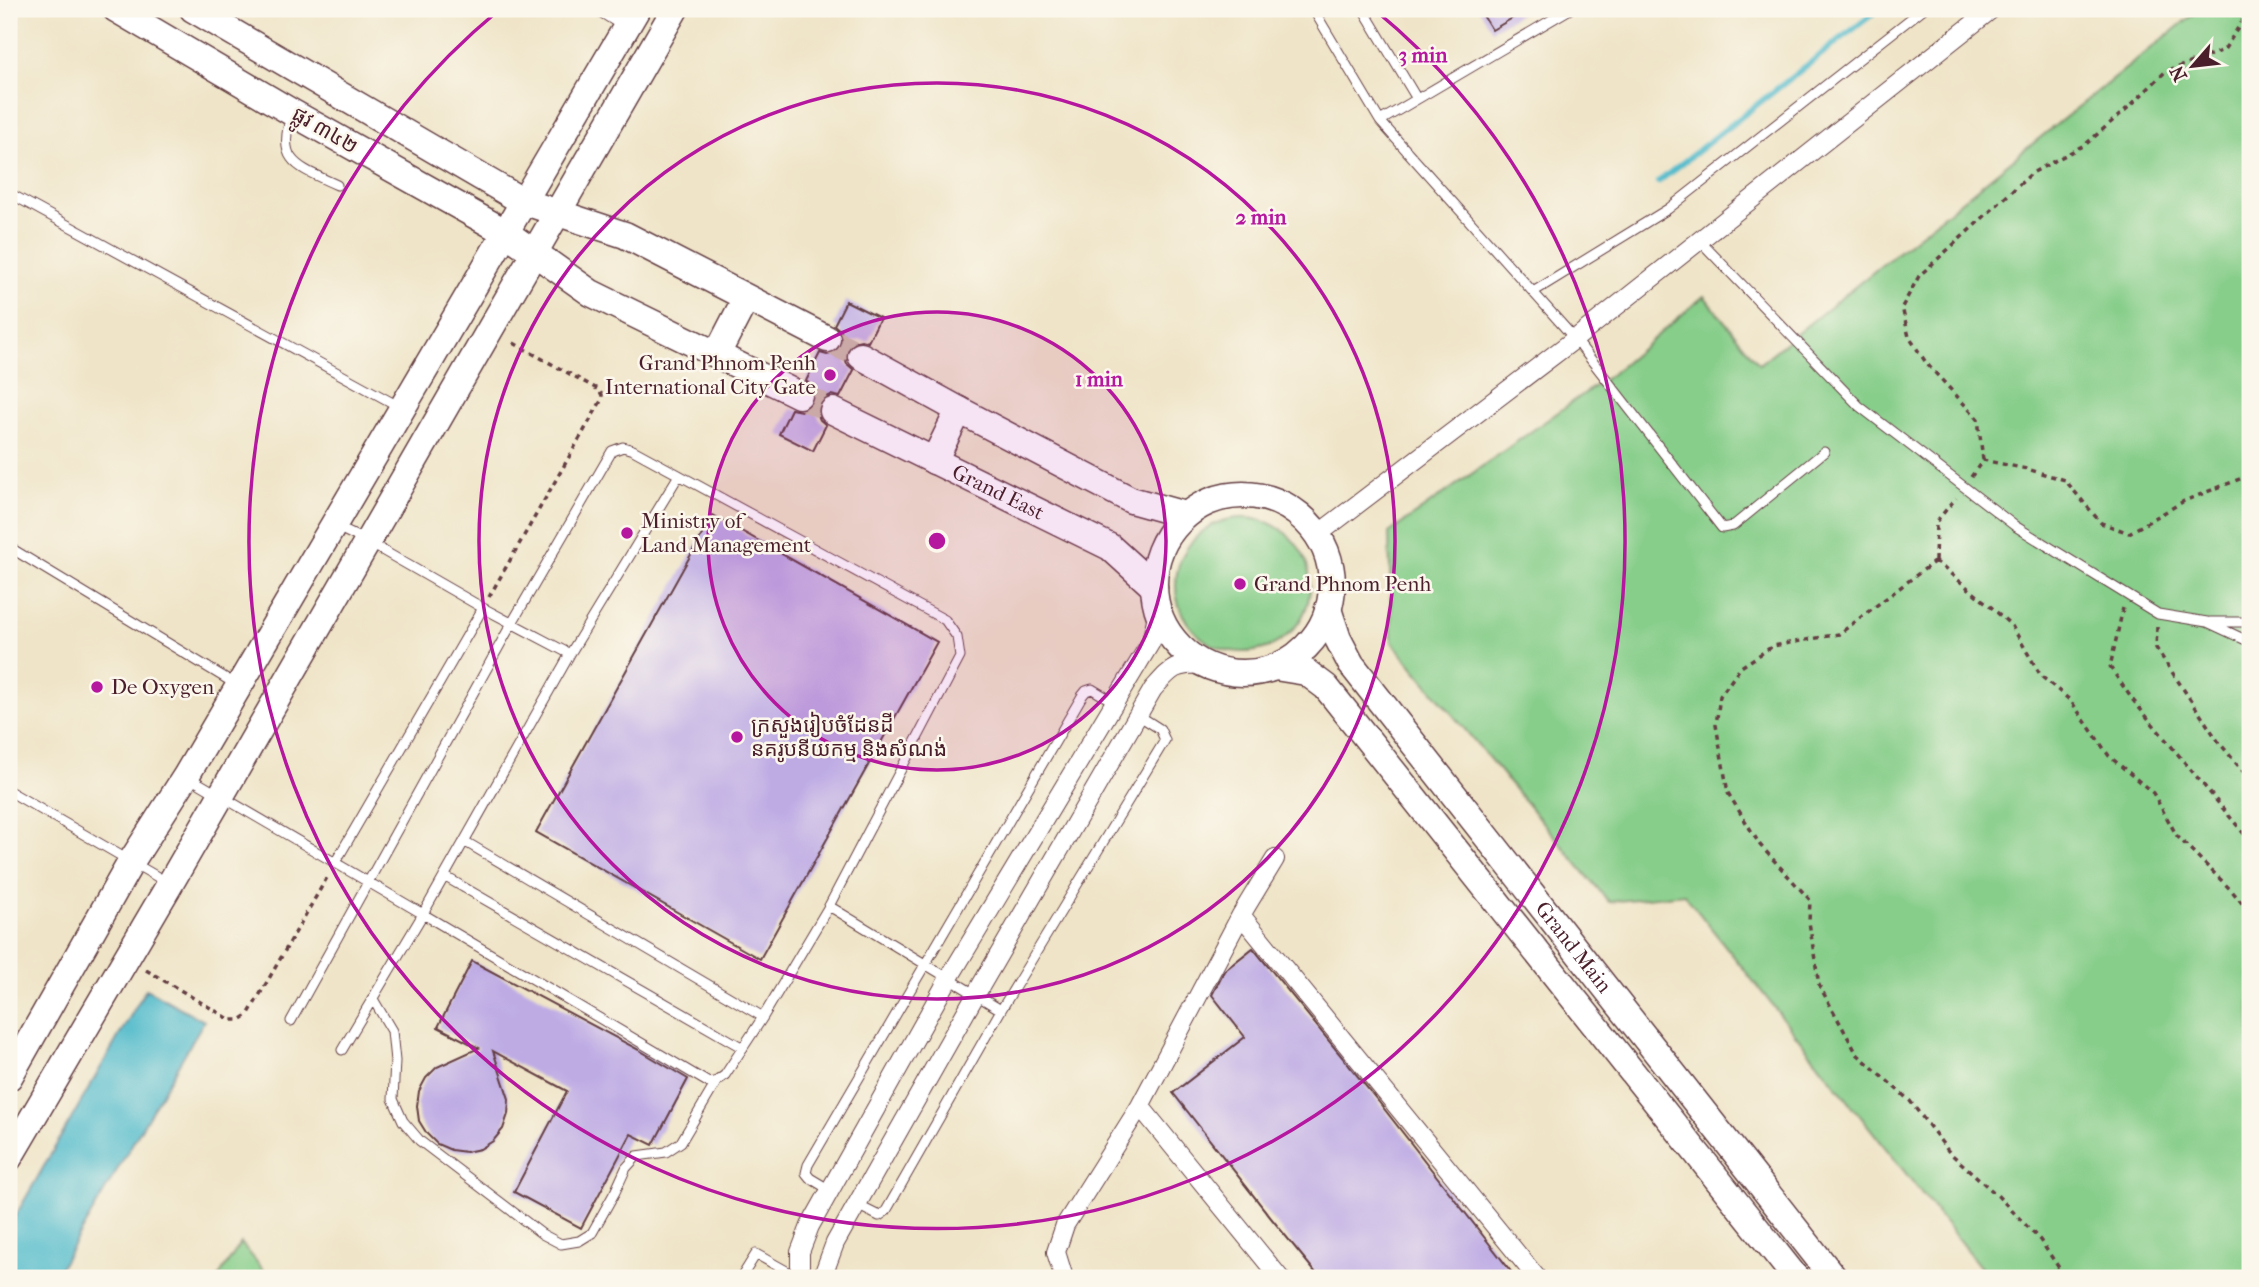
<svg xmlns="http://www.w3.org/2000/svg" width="2259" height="1287" font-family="'IM FELL French Canon','Noto Sans Khmer',serif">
<rect width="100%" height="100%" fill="#fbf7ec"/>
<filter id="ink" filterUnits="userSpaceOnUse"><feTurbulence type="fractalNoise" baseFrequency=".0143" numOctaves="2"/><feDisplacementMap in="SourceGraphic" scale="14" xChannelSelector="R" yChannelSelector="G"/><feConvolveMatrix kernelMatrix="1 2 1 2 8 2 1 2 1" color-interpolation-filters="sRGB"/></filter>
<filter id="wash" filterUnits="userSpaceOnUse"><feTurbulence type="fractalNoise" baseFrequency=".00686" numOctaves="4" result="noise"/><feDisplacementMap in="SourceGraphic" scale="28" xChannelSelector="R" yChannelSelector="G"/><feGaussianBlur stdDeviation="1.57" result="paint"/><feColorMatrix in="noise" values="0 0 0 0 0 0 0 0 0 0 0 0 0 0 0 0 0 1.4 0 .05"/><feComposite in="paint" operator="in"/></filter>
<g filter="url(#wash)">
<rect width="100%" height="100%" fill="#efe4c7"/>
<path fill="#87ce8a" stroke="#68765a" stroke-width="2" d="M2200,9h50v1269h-261l-305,-384 -75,8 -217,-260 -3,-109 224,-160 91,-77 55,68z
M1176 585a67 67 0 1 1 134 0a67 67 0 1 1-134 0Z
M241,1243l29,35h-52z"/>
<path fill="#4eb9ca" stroke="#4c6c7a" stroke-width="2" d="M146,989l58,32 -150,257h-45v-51z"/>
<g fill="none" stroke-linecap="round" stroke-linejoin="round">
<path stroke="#4eb9ca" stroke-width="6" d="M1658,182l221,-173"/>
</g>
<g id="blocks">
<path fill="#beabe4" d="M1479,9h49l-36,21z
M846,301l34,17 -12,24 -7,-2 -8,2 -6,7 -2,8 2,7 7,6 -14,27 -9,-2 -7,3 -5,5 -2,10 3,7 6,5 -13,26 -34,-17 12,-25 10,2 6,-3 6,-6 2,-9 -3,-7 -6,-5 14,-28 7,2 8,-2 6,-7 2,-7 -2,-8 -7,-6z
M713,515l224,127 -177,317 -224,-127z
M1253,948l125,153 138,177h-196l-49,-60 -98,-125 72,-56 -33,-42 12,-24z
M472,961l167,89 49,29 -35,66 -22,-11 -50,94 -67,-36 53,-101 -74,-40 16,48 -1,15 -5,15 -10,12 -13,8 -14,3 -15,-2 -14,-6 -10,-10 -8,-13 -2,-15 2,-15 7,-13 11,-11 42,-19 -41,-21z"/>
</g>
</g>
<g filter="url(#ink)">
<use href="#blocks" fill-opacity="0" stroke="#633d42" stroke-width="2"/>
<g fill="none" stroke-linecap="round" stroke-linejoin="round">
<path stroke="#cebda8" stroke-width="26" stroke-dasharray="26 13" stroke-linecap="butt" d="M827,339l34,17
M799,395l34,16"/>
<defs>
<path id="lane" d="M1313,9l67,112 195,218 147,189 11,-2 91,-74
M1363,9l54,90
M292,114c-17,48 6,53 45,71
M1380,121l190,-112
M9,193l391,214
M1699,240l160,166 156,120 143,88 49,8 43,20
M1533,292l135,-83 255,-200
M9,547l228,138
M2210,622h40
M570,654l109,-179
M190,778l233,136 147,-260 -87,-46 -115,-66 -31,-15
M9,791l159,92
M464,841l299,176
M335,863l148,-255
M444,876l299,172
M829,906l172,104
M373,999l19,32 3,30 -2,38 10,22 17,20 122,93 19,10 18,-3 13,-8 23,-41 11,-24 11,-12 29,-4 15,-10 36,-61
M291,1021l221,-398 100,-172 11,-4 10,3 312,170 12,17 3,20 -131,249 -66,111 -38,58 -8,6 -8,2 -286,-169 -81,136
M830,1190l-20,-12 -4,-5 2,-8 274,-469 4,-5 6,-2 22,13
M857,1205l22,11 7,-5 115,-201 164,-270 -5,-11 -22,-14
M741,1278l15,-24 43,24"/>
<path id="street" d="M604,9l24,15
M1317,535l258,-196 417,-330
M1241,915l296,363
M1140,1106l140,172
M800,1278v-26l10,-26 139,-248 202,-336 7,-31
M825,1278v-8l10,-27 141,-249 177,-305c20,-22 20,-24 50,-25
M1064,1278l-8,-26 9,-27 75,-119 101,-191 34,-56"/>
<g id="secondary">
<path d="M116,9l177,104 212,119 86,61 208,102"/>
<path d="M193,9l329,192 103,34 202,104"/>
<path d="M717,354l29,-56"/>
<path d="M861,356l98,54 172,90 54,15"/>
<path id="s1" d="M833,411l277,136 44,40"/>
<path d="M934,461l25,-51"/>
<circle cx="1243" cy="584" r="89"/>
<path id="s2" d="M1328,609l10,30 13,25 483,614"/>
<path d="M1275,667l31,5 20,15 470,591"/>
<path d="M9,1077l122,-215 55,-86 451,-767"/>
<path d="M9,1158l161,-274 505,-875"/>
</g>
</defs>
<use href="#lane" stroke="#633d42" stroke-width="11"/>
<use href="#street" stroke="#633d42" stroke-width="20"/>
<use href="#secondary" stroke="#633d42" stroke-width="29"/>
<path stroke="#633d42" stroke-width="3.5" stroke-dasharray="5 5" stroke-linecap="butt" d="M1983,460l-5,-41 -51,-55 -18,-27 -7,-30 17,-31 113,-103 54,-29 45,-39 34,-33 59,-22 26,-41
M1971,477l12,-17 44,9 38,11 36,43 28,10 55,-32 66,-26
M1935,561l-96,73 -66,12 -32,21 -21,29 -4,29 12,68 32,52 50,55 -1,22 10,63 38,69 53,47 39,51 49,44 42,44 26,38
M1935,561l55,45 22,20 29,50 30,25 38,55 44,37 24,43 55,55 18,22
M1935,561l1,-39 20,-24
M489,597l112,-196 1,-6 -3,-5 -89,-49
M2123,608l-13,59 22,32 118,142
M2157,627l-1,21 62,93 32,39
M146,970l85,50h9l8,-5 81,-141"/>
<use href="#lane" stroke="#fff" stroke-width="9"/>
<use href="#street" stroke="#fff" stroke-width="18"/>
<use href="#secondary" stroke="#fff" stroke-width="26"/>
</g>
</g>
<circle cx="937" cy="541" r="229" fill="#b5179e" fill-opacity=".12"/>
<g fill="none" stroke="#b5179e" stroke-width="3.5">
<circle cx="937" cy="541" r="229"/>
<circle cx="937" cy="541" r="458"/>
<path d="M1375 10A688 688 0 1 1 499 10"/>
</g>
<g fill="#b5179e" stroke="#fbf7ec" stroke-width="2.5">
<circle cx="830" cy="375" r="7"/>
<circle cx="627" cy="533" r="7"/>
<circle cx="1240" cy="584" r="7"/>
<circle cx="97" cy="687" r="7"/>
<circle cx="737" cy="737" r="7"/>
</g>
<g text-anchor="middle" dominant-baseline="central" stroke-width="5" stroke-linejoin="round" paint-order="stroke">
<g font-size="21" fill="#4a1f2b" stroke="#fbf7ec">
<text transform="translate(325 130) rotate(30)">ផ្លូវ ៣៤២</text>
<text stroke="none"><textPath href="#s1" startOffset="184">Grand East</textPath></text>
<text stroke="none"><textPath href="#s2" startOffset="420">Grand Main</textPath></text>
</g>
<g font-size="21" fill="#4a1f2b" stroke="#fbf7ec" text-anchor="start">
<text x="816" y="363" text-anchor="end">Grand Phnom Penh<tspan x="816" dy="24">International City Gate</tspan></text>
<text x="641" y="521">Ministry of<tspan x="641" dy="24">Land Management</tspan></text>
<text x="1254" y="584">Grand Phnom Penh</text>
<text x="111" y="687">De Oxygen</text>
<text x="751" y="725">ក្រសួងរៀបចំដែនដី<tspan x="751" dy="24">នគរូបនីយកម្ម និងសំណង់</tspan></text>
</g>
</g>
<circle cx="937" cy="541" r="10" fill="#b5179e" stroke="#fbf7ec" stroke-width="3.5"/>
<g font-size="21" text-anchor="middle" font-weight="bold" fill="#b5179e" stroke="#fbf7ec" stroke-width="5" stroke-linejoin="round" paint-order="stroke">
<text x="1423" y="62">3 min</text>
<text x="1261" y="224">2 min</text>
<text x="1099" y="386">1 min</text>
</g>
<rect width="2259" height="1287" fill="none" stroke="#fbf7ec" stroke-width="35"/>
<g transform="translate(2193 66) rotate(242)" stroke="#fbf7ec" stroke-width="5" paint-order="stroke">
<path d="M0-5L12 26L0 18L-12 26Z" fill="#4a1f2b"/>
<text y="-10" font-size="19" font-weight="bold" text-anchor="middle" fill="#4a1f2b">N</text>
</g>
</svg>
